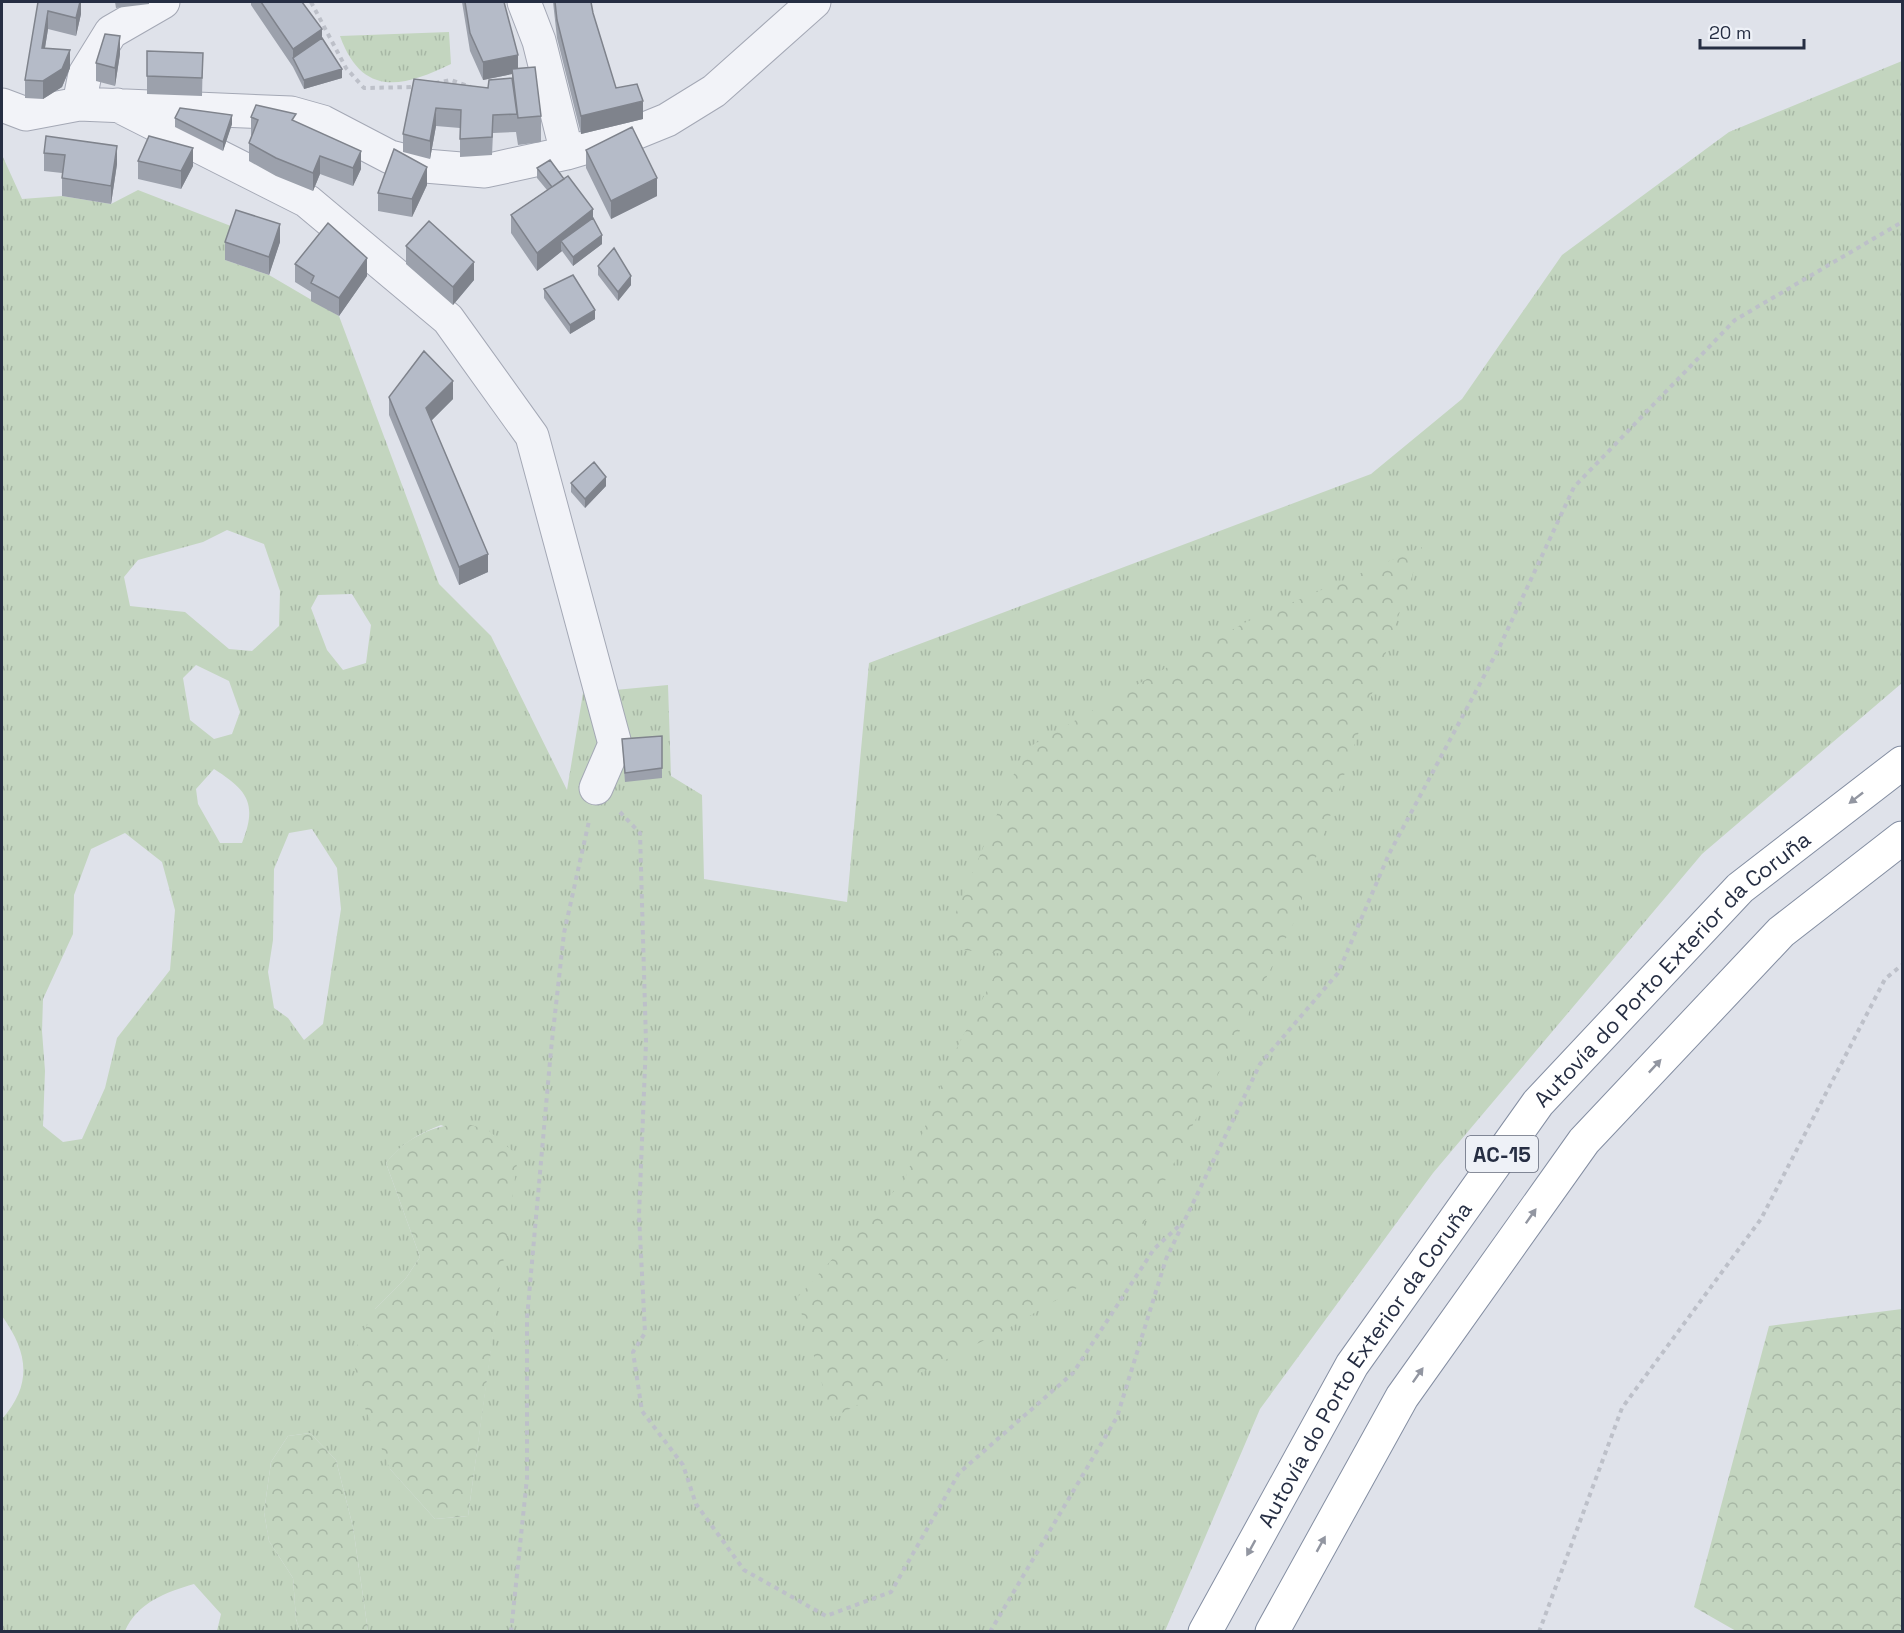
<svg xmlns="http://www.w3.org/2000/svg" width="1904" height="1633" font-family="'Space Grotesk',sans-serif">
<defs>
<pattern id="grass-tufts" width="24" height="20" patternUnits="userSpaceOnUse" patternTransform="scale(1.5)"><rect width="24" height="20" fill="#c3d5bf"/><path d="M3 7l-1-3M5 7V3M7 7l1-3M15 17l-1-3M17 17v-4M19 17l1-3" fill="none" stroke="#a7b7a5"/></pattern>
<pattern id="forest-crowns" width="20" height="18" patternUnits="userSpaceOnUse" patternTransform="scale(1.5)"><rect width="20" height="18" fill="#c3d5bf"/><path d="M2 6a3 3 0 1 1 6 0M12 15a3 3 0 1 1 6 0" fill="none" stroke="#a7b7a5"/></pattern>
</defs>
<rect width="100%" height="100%" fill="#dfe2ea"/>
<path fill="url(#grass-tufts)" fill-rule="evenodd" d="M449,32l2,32c-49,24 -89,33 -111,-28z
M1902,61v622l-200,171 -269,319 -173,236 -95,222h-797l-15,-104 -17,-67 -26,-27 -22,3 -17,26 -7,50 5,29 24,37 3,41 4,12h-83l4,-17 -27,-30c-28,8 -57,19 -69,47h-123v-212c31,-35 26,-67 0,-103v-1161l20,44 40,-3 49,8 27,-14 98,38 -11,32 44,15 70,41 100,268 52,52 76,154 16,-97 85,-8 3,91 31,19 2,84 143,23 22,-239 502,-189 91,-75 100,-144 167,-123zM227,530l37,14 16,47 -1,35 -27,25 -23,-2 -44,-37 -55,-6 -6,-29 14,-17 65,-18zM352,594l19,31 -5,38 -23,7 -16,-20 -16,-42 7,-13zM196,665l33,16 11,31 -8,22 -18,5 -24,-19 -7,-42zM214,769c33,21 44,34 28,74h-22l-22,-39 -2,-15zM312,829l25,39 4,41 -18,115 -19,16 -16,-22 -14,-10 -6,-36 5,-32 1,-71 15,-36zM125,833l37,29 13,48 -5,60 -53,68 -12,50 -23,51 -19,3 -20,-16 2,-55 -3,-40 1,-32 30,-65 1,-39 17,-46zM441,1125l76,31 -49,360 -33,3 -45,-50 -15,-160 31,-31 14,-21 -34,-94c15,-19 33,-30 55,-38z"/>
<path fill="url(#forest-crowns)" d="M1422,547l-128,375 -168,337 -112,66 -182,93 -35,-120 108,-119 45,-118 56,-107 -65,-6 83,-198 220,-127z
M464,1123l24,7 30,26 -50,360 -33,3 -45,-50 -25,-61 -13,-52 23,-47 31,-31 14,-21 -34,-94c20,-26 46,-37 78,-40z
M1902,1309v322h-166l-42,-24 75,-281z
M310,1433l26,27 17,67 15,104h-68l-4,-12 -3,-41 -24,-37 -5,-29 7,-50 17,-26z"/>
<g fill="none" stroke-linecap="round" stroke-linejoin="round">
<defs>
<path id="minor" d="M524,2l15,39 28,112
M79,104l6,-30 26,-42 52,-30
M2,105l24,9 53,-10 212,9 32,9 67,35 35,9 60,5 82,-18 68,-20 32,-13 47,-29 100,-89
M117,105l190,96 141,118 84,117 83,308 -19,44"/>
<g id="highway">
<path id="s1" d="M1205,1632l147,-267 186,-262 202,-215 162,-125"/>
<path d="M1272,1632l130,-235 182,-256 197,-209 121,-94"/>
</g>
</defs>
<use href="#minor" stroke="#a4a8b5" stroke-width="35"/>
<use href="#highway" stroke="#848ea2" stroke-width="35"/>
<path stroke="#bdc0c9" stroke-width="4" stroke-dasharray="4.5 4.5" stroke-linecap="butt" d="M311,2l35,66 18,20 52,-1
M435,83l16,-3 20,7
M620,812l20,21 6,209 -7,173 6,118 -12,19 9,59 41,54 13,39 48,66 82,46 65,-24 68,-119 114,-100 81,-124 27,-25
M511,1632l16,-154v-160l24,-268 13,-117 25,-112
M990,1632l127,-215 49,-158 94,-195 78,-91 51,-119 110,-206 75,-161 161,-167 167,-98
M1539,1632l83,-224 139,-189 124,-240 17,-14"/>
<use href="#minor" stroke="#f2f3f8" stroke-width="33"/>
<use href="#highway" stroke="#fff" stroke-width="33"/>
</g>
<path fill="#9ca1ac" d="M38,2h43v12l-5,22 -28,-7 -3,19 25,20 -8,19 -19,12 -18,-1v-18z
M115,2h34v2l-33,4z
M251,2h51l40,76 -38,11 -11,-22 -42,-62z
M462,2h42l14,67 23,47v26l-23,3 -2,-13 -23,1 -1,22 -32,2v-29l-24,-2 -6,33 -27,-7v-18l11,-55 74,9 24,-10v-4l-29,6 -13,-29z
M553,2h38l2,11 23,75 27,31 -62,15 -24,-96z
M147,51l56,2 -1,43 -55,-2z
M120,54l-5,32 -19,-5v-18z
M251,117l45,5 65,47 -8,17 -33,-12 -7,17 -37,-15 -27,-15v-18l3,-7 -1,-1z
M175,118l57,6 -9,27 -48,-24z
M46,136l71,28 -6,40 -49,-8v-23l-18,-2v-18z
M586,150l71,46 -46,23 -25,-51z
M138,161l55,5 -12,23 -43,-10z
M537,168l56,50 9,26 -29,22 -11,-15 -25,20 -26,-38v-18l36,-25 -10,-12z
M427,185l-15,32 -34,-6v-18z
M225,242h55l-11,33 -44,-15z
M406,246l68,34 -21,25 -47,-41z
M295,264l72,12 -28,40 -28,-15v-9l-16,-10z
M598,266l33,19 -13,16 -20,-26z
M544,289l51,30 -25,15 -26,-36z
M389,397l64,2 -22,22 57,151 -29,13 -70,-170z
M571,483l35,3 -21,22 -14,-16z
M662,736v42l-37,4 -3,-43z"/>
<path fill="#7f838c" d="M80,2h1v12l-5,22v-18z
M48,11v18l-6,37v-18z
M322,29v18l-29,11v-9z
M120,36v18l-5,32v-18z
M70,50v18l-8,19 -19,12v-18z
M518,55v18l-6,-4v5l-29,6v-18z
M342,69v9l-38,11v-9z
M643,101v18l-62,15v-18z
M436,108v18l-6,33v-18z
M232,115v9l-9,27v-9z
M117,146v18l-6,40v-18z
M193,148v18l-12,23v-18z
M361,151v18l-8,17v-18z
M320,156v18l-7,17v-18z
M427,167v18l-15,32v-18z
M657,178v18l-46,23v-18z
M593,209v18l-32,14v9l1,1 -25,20v-18z
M280,224v18l-11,33v-18z
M602,235v9l-29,22v-9z
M367,258v18l-28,40v-18z
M474,262v18l-21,25v-18z
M631,276v9l-13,16v-9z
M595,310v9l-25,15v-9z
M453,381v18l-27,27v-18z
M606,477v9l-21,22v-9z
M488,554v18l-29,13v-18z"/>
<path fill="#b5bbc8" stroke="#7f838c" stroke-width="1.5" d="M38,2h42l-4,16 -28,-7 -6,37 28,2 -8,19 -19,12 -18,-1z
M261,2h41l20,27 -29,20z
M465,2h39l14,53 -35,7 -13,-29z
M555,2h36l2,11 23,75 21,-4 6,17 -62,15 -24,-96z
M105,34l15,2 -5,32 -19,-5z
M322,38l20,31 -38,11 -11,-22z
M147,51l56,2 -1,25 -55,-2z
M535,67l6,49 -23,2 -6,-49z
M512,78l5,36 -24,1 -1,22 -32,2 1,-29 -25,-2 -6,33 -27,-7 11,-55 74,9 1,-8z
M256,105l40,9 -4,6 69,31 -8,17 -33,-12 -7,17 -37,-15 -27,-15 9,-23 -7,-3z
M180,108l52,7 -9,27 -48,-24z
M632,127l25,51 -46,23 -25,-51z
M46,136l71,10 -6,40 -49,-8 3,-23 -21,-2z
M149,136l44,12 -12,23 -43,-10z
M394,149l33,18 -15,32 -34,-6z
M550,160l14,19 -12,8 -15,-19z
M568,176l25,33 -56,44 -26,-38z
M236,210l44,14 -11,33 -44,-15z
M593,218l9,17 -29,22 -12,-16z
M429,221l45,41 -21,25 -47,-41z
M328,223l39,35 -28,40 -28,-15 3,-7 -19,-12z
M614,248l17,28 -13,16 -20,-26z
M573,275l22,35 -25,15 -26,-36z
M424,351l29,30 -27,27 62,146 -29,13 -70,-170z
M594,462l12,15 -21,22 -14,-16z
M662,736v32l-37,5 -3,-34z"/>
<defs><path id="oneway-solid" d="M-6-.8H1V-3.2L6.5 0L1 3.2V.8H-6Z" transform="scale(1.5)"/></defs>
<g fill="#9296a1">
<use href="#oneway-solid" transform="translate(1856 798) rotate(142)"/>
<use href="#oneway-solid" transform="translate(1655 1066) rotate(-47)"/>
<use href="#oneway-solid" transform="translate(1531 1216) rotate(-55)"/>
<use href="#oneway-solid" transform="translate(1418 1375) rotate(-55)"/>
<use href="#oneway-solid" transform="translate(1321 1544) rotate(-61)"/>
<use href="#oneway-solid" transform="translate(1251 1548) rotate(119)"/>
</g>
<g text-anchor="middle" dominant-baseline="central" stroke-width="4.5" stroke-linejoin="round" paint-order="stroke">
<rect fill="#eef1f7" stroke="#626879" stroke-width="1.5" x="1466" y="1136" width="72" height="36" rx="4.5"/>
<g font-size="21" font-weight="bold" fill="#262e43">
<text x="1502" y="1154">AC-15</text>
</g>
<g font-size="22" fill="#262e43" stroke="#eef1f7">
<text stroke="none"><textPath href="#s1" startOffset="816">Autovía do Porto Exterior da Coruña</textPath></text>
<text stroke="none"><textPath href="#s1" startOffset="312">Autovía do Porto Exterior da Coruña</textPath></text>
</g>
</g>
<rect width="1904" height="1633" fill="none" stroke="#262e43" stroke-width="6"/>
<path d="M1700 39v9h104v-9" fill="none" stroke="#262e43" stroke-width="3"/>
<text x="1709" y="39" font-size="18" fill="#262e43" stroke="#eef1f7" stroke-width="4.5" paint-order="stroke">20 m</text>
</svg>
